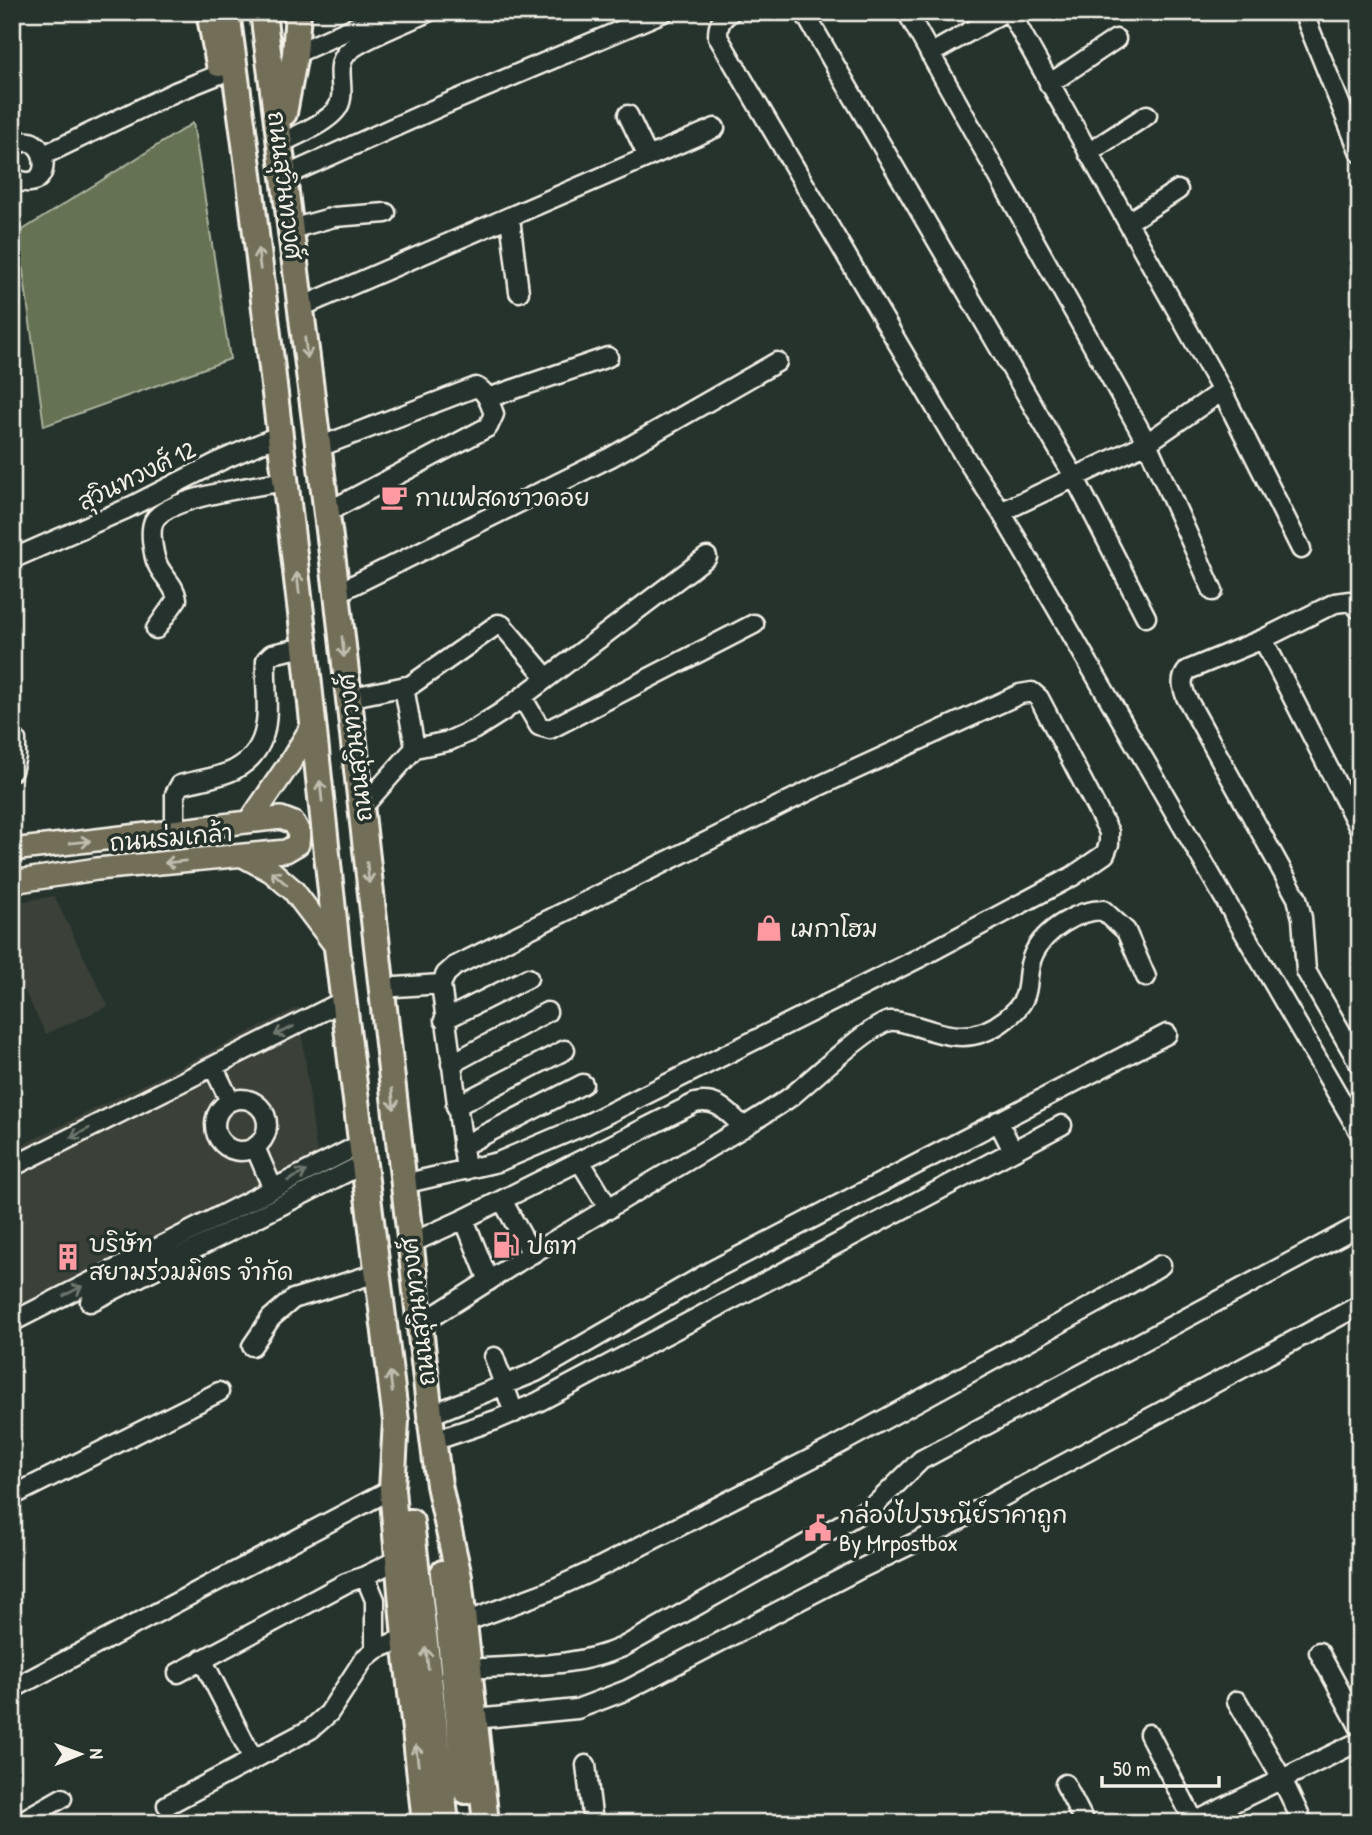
<svg xmlns="http://www.w3.org/2000/svg" width="1372" height="1835" font-family="'Patrick Hand','Playpen Sans Thai',sans-serif">
<rect width="100%" height="100%" fill="#26332d"/>
<filter id="ink" filterUnits="userSpaceOnUse"><feTurbulence type="fractalNoise" baseFrequency=".0143" numOctaves="2"/><feDisplacementMap in="SourceGraphic" scale="14" xChannelSelector="R" yChannelSelector="G"/><feConvolveMatrix kernelMatrix="1 2 1 2 8 2 1 2 1" color-interpolation-filters="sRGB"/></filter>
<g filter="url(#ink)">
<path fill="#3a4038" d="M54,896l54,110 -62,28 -34,-67v-64z
M299,1007l16,135 10,34 -313,157v-183z"/>
<path fill="#657253" stroke="#acb29e" stroke-width="2" d="M193,123l37,236 -186,67 -26,-193z"/>
<g fill="none" stroke-linecap="round" stroke-linejoin="round">
<defs>
<path id="minor" d="M731,12c-11,7 -13,13 -13,25l246,419 37,56 359,621
M804,12l271,466 71,139
M907,12l240,431 66,148
M1303,12l57,141
M295,54l93,-42
M930,54l74,-42
M1049,84l67,-45
M628,115l20,42
M280,144c16,-9 45,-20 56,-34 13,-16 -3,-40 10,-56 10,-13 64,-33 82,-42
M12,148c37,-29 47,55 0,29
M1088,153l59,-38
M44,155l131,-63 45,-18
M285,176l154,-69 225,-95
M510,218l9,74
M1128,222l50,-32
M291,229l43,-12 52,-4
M301,307l414,-179
M1222,391l79,158
M488,398l120,-41
M319,447l157,-60c11,4 14,17 18,27l-6,13 -161,85
M1001,512l146,-69 75,-52 -212,-379
M12,559l114,-50 96,-49 58,-25
M337,593l274,-136 166,-95
M1360,610l-10,-9 -15,2 -72,36 -75,31c-8,9 -6,16 -2,27l111,201 5,20 4,53 54,94
M156,629l21,-30c-3,-18 -20,-25 -23,-46 -2,-10 -4,-24 0,-32 11,-23 106,-36 132,-40
M1263,639l97,191
M404,687l11,61
M522,697l17,29 11,3 204,-105
M348,698l63,-13 87,-61 4,1 45,53
M12,771l4,-15v-16
M362,808l53,-60 34,-7 26,-12 27,-17 205,-155
M175,830v-36l5,-9c18,-5 38,-7 54,-15 45,-24 30,-69 32,-110l6,-6 33,-7
M381,988l60,-4 25,186
M444,1020l84,-42
M451,1064l96,-52
M213,1066l17,35
M215 1125a26 26 0 1 1 52 0a26 26 0 1 1-52 0Z
M456,1106l109,-56
M998,1121l15,30
M744,1127c16,-11 33,-20 49,-32 18,-15 78,-71 97,-74 8,-1 18,3 26,5 35,11 58,18 90,-7 32,-25 15,-39 28,-66 11,-23 44,-43 69,-43l23,21 20,46
M462,1146l121,-62
M255,1147l18,42
M580,1161l29,48
M12,1167l333,-167
M403,1184l95,-22 87,-37 334,-167 154,-82 32,-22 4,-10v-12l-70,-134 -7,-6 -12,2 -203,93 -362,179 -9,8 -5,10
M502,1200l30,54
M464,1219l25,62
M409,1244l55,-25 231,-116c24,-5 32,10 49,24l-226,135 -99,63
M90,1302l273,-138
M12,1322l349,-178
M252,1346l19,-28 22,-19 84,-26
M494,1357l20,56
M430,1415l106,-43 177,-102 454,-236
M433,1441l63,-21 42,-18 524,-277
M12,1496l207,-104
M365,1576l34,-17
M465,1622l81,-30 42,-19 244,-125 267,-146 62,-37
M1319,1652l41,76
M202,1659l51,100
M470,1669c51,-4 106,-1 153,-22l238,-134 17,-11 43,-42 439,-235
M178,1673l168,-90 19,-7 10,24v50l30,-12
M12,1689l380,-200
M1237,1701l45,78 21,44
M475,1719l102,-10 50,-19 229,-119 83,-40 421,-226
M1149,1734l46,89
M586,1765l7,58
M1065,1784l20,39
M167,1805l144,-76 18,-16 35,-54 11,-9
M18,1823l44,-25
M1192,1823l168,-82"/>
<path id="major" d="M250,821l41,-60 23,-38
M12,850l269,-32 13,5 5,9 -1,12 -12,7 -189,18 -85,13
M243,856l28,15 22,19 44,58"/>
<path id="highway" d="M209,12l10,52
M227,12l21,154 57,481 32,301 59,473 -4,68 13,149 20,185
M263,12l74,581 93,822 9,70 20,92 27,246
M284,113l11,-59 3,-42
M411,1522l35,301
M443,1573l23,218"/>
</defs>
<use href="#minor" stroke="#f4f1e8" stroke-width="23"/>
<use href="#major" stroke="#f4f1e8" stroke-width="26"/>
<use href="#highway" stroke="#f4f1e8" stroke-width="30"/>
<use href="#minor" stroke="#26332d" stroke-width="18"/>
<use href="#major" stroke="#726e59" stroke-width="21"/>
<use href="#highway" stroke="#726e59" stroke-width="24"/>
</g>
<defs><path id="oneway-shaft" d="M-6 0H5M1.5-3L5.5 0L1.5 3" fill="none" stroke-width="1.6" stroke-linecap="round" stroke-linejoin="round" transform="scale(1.75)"/></defs>
<g stroke="#c0bdaf">
<use href="#oneway-shaft" transform="translate(259 259) rotate(-97)"/>
<use href="#oneway-shaft" transform="translate(306 348) rotate(83)"/>
<use href="#oneway-shaft" transform="translate(298 583) rotate(-97)"/>
<use href="#oneway-shaft" transform="translate(343 647) rotate(84)"/>
<use href="#oneway-shaft" transform="translate(321 791) rotate(-96)"/>
<use href="#oneway-shaft" transform="translate(80 842) rotate(-6)"/>
<use href="#oneway-shaft" transform="translate(175 862) rotate(174)"/>
<use href="#oneway-shaft" transform="translate(368 873) rotate(84)"/>
<use href="#oneway-shaft" transform="translate(279 878) rotate(-139)"/>
<use href="#oneway-shaft" transform="translate(393 1099) rotate(84)"/>
<use href="#oneway-shaft" transform="translate(391 1382) rotate(-97)"/>
<use href="#oneway-shaft" transform="translate(427 1658) rotate(-96)"/>
<use href="#oneway-shaft" transform="translate(417 1755) rotate(-97)"/>
</g>
<g stroke="#6e766e">
<use href="#oneway-shaft" transform="translate(284 1031) rotate(154)"/>
<use href="#oneway-shaft" transform="translate(80 1133) rotate(153)"/>
<use href="#oneway-shaft" transform="translate(297 1176) rotate(-27)"/>
<use href="#oneway-shaft" transform="translate(73 1291) rotate(-27)"/>
</g>
</g>
<defs>
<symbol id="cafe-bare" viewBox="-9 -9 18 18"><path d="M-5.5-4.5H6V0H3Q3 3.5 0 3.5H-2.5Q-5.5 3.5-5.5 0ZM3-3.2v2h1.7v-2ZM-6 4.5H4V6H-6Z" fill="#ff9aa2" stroke="#26332d" stroke-width="2.5" paint-order="stroke"/></symbol>
<symbol id="shop-bare" viewBox="-9 -9 18 18"><path d="M-5-2.5h2.3a2.7 3.5 0 0 1 5.4 0H5L5.5 6h-11ZM-1.5-2.5h3a1.5 2.3 0 0 0-3 0Z" fill="#ff9aa2" stroke="#26332d" stroke-width="2.5" paint-order="stroke"/></symbol>
<symbol id="fuel-bare" viewBox="-9 -9 18 18"><path d="M-5.5-6h7V0h2V4h1.3V-2.5L3-4.5l.8-.8L6-3V5H2.5V1h-1V6h-7ZM-4.2-4.7v3.2H.2V-4.7Z" fill="#ff9aa2" stroke="#26332d" stroke-width="2.5" paint-order="stroke"/></symbol>
<symbol id="building-bare" viewBox="-9 -9 18 18"><path d="M-4-6H4V6H1V3H-1V6H-4ZM-2.5-4.3h1.7v1.8h-1.7ZM.8-4.3h1.7v1.8H.8ZM-2.5-1h1.7V.8h-1.7ZM.8-1h1.7V.8H.8Z" fill="#ff9aa2" stroke="#26332d" stroke-width="2.5" paint-order="stroke"/></symbol>
<symbol id="civic-bare" viewBox="-9 -9 18 18"><path d="M-.6-6.5H3V-4.5H.6V-3L4-1V1h2V6H-6V1h2V-1L-.6-3ZM-1.2 2.5V6h2.4V2.5Z" fill="#ff9aa2" stroke="#26332d" stroke-width="2.5" paint-order="stroke"/></symbol>
</defs>
<g fill-rule="evenodd">
<use href="#cafe-bare" x="375" y="478" width="38" height="38"/>
<use href="#shop-bare" x="750" y="909" width="38" height="38"/>
<use href="#fuel-bare" x="487" y="1226" width="38" height="38"/>
<use href="#building-bare" x="49" y="1238" width="38" height="38"/>
<use href="#civic-bare" x="799" y="1509" width="38" height="38"/>
</g>
<g text-anchor="middle" dominant-baseline="central" stroke-width="7" stroke-linejoin="round" paint-order="stroke">
<g font-size="24" fill="#f4f1e8" stroke="#26332d">
<text transform="translate(286 185) rotate(83)">ถนนสุวินทวงศ์</text>
<text transform="translate(136 475) rotate(-26)">สุวินทวงศ์ 12</text>
<text transform="translate(354 748) rotate(-97)">ถนนสุวินทวงศ์</text>
<text transform="translate(171 837) rotate(-5)">ถนนร่มเกล้า</text>
<text transform="translate(417 1312) rotate(-97)">ถนนสุวินทวงศ์</text>
</g>
<g font-size="24" fill="#f4f1e8" stroke="#26332d" text-anchor="start">
<text x="415" y="497">กาแฟสดชาวดอย</text>
<text x="790" y="928">เมกาโฮม</text>
<text x="89" y="1243">บริษัท<tspan x="89" dy="28">สยามร่วมมิตร จำกัด</tspan></text>
<text x="527" y="1245">ปตท</text>
<text x="839" y="1514">กล่องไปรษณีย์ราคาถูก<tspan x="839" dy="28">By Mrpostbox</tspan></text>
</g>
</g>
<rect width="1372" height="1835" fill="none" stroke="#26332d" stroke-width="42"/>
<rect x="21" y="21" width="1330" height="1793" fill="none" stroke="#f4f1e8" stroke-width="2.5" filter="url(#ink)"/>
<g transform="translate(80 1754) rotate(89)" stroke="#26332d" stroke-width="5" paint-order="stroke">
<path d="M0-5L12 26L0 18L-12 26Z" fill="#f4f1e8"/>
<text y="-10" font-size="19" font-weight="bold" text-anchor="middle" fill="#f4f1e8">N</text>
</g>
<path d="M1102 1776v10h117v-10" fill="none" stroke="#f4f1e8" stroke-width="3.5"/>
<text x="1113" y="1776" font-size="21" fill="#f4f1e8" stroke="#26332d" stroke-width="5" paint-order="stroke">50 m</text>
</svg>
